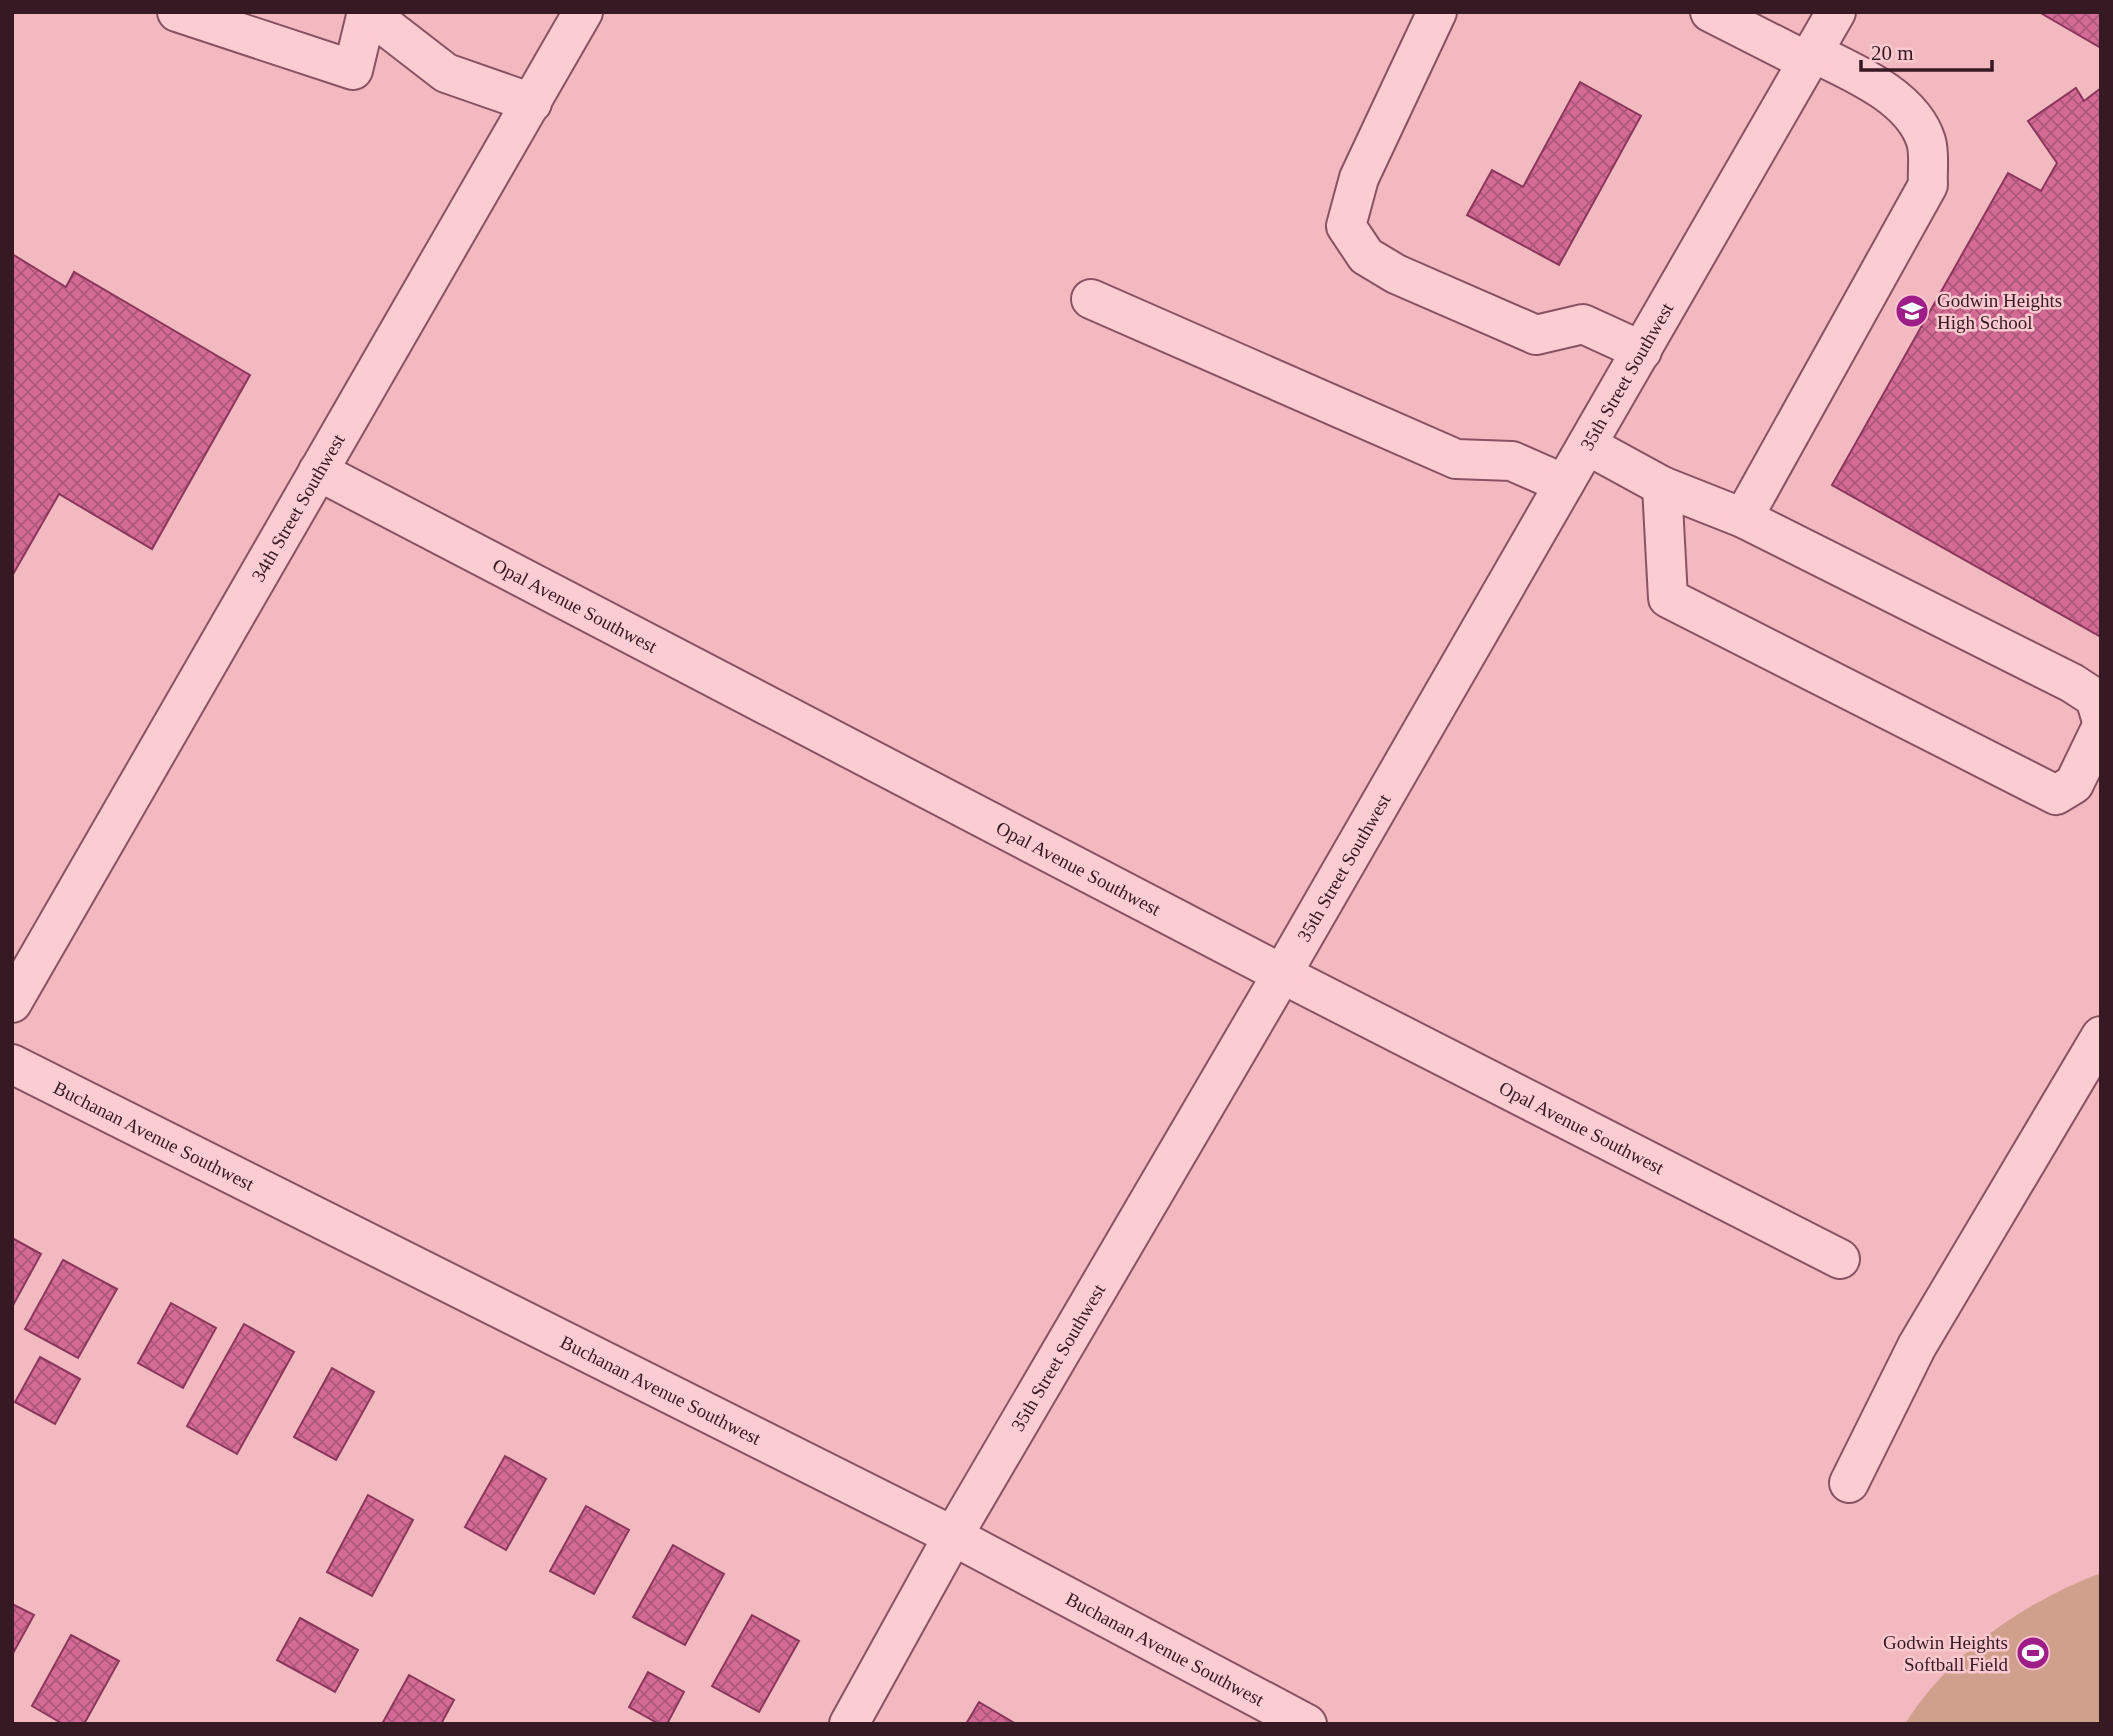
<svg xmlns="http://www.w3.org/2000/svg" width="2113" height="1736" font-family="Georgia,serif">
<defs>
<pattern id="building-cross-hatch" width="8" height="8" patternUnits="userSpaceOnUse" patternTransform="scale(1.75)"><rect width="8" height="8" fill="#d46b96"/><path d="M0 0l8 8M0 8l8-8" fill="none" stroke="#ad577a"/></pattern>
</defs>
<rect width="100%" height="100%" fill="#f2b9c0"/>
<path fill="#d0a08c" d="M2101,1573v151h-196c44,-70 119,-122 196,-151z"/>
<path fill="url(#building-cross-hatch)" stroke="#8b365b" stroke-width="2" d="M2039,12h62v36z
M1580,82l61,34 -82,149 -92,-50 25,-45 31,17z
M2076,88l8,13 17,-13v549l-269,-152 176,-312 33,18 16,-28 -29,-42z
M12,254l54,33 8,-15 176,103 -98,174 -93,-55 -47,82z
M12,1238l29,16 -29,53z
M63,1260l54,29 -39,69 -53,-29z
M171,1303l45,25 -33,60 -45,-25z
M244,1324l50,28 -57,102 -50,-28z
M40,1357l40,22 -25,45 -40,-22z
M332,1368l42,24 -38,68 -42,-23z
M505,1456l41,23 -40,71 -41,-23z
M368,1495l45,25 -41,76 -45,-24z
M586,1506l43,24 -35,64 -44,-23z
M673,1545l51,29 -39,71 -52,-28z
M12,1604l22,11 -22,40z
M752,1615l47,26 -40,71 -47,-26z
M300,1618l58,32 -23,42 -58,-32z
M71,1635l48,26 -35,63h-21l-31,-18z
M648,1672l36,20 -17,32h-8l-30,-17z
M409,1675l45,25 -13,24h-59z
M979,1702l37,22h-50z"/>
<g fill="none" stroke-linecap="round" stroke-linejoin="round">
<defs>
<g id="minor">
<path d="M177,12l176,58 14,-58"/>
<path d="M367,12l79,61 86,30"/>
<path d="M1437,12l-78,166 -13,48 20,30 30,18 140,61 47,-11 59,27"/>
<path d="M1710,12l98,50"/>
<path d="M1091,299l365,160 56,2 52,23"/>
<path d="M1587,445l75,41 81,32 329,165 23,15 6,20"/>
<path id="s1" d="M318,471l964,503 558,285"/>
<path d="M1662,486l6,112 388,197 18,-11 27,-56"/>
<path d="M1743,518l185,-333c-1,-14 2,-31 -2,-44 -14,-45 -74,-69 -112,-88"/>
<path id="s2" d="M12,1003l571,-991"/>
<path id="s3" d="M12,1064l941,472 354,188"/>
<path d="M1849,1483l68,-137 184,-310"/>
<path id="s4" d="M849,1724l104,-188 329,-562 554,-962"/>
</g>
</defs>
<use href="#minor" stroke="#895263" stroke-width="42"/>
<use href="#minor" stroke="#fcccd3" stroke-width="38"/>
</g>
<defs>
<symbol id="school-disc" viewBox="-11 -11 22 22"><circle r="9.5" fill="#9e1d89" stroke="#f9c9cf"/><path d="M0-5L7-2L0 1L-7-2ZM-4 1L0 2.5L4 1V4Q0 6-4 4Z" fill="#fff"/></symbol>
<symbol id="stadium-disc" viewBox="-11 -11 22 22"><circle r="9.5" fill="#9e1d89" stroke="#f9c9cf"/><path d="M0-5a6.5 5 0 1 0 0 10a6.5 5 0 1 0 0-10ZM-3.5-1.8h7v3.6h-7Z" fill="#fff"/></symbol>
</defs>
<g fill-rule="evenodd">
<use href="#school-disc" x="1893" y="292" width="38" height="38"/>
<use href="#stadium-disc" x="2014" y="1634" width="38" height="38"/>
</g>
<g text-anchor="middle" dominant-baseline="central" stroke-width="5" stroke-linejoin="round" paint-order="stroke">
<g font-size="19" fill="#371923" stroke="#f9c9cf" text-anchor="start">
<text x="1937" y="300">Godwin Heights<tspan x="1937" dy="22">High School</tspan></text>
<text x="2008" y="1642" text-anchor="end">Godwin Heights<tspan x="2008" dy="22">Softball Field</tspan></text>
</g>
<g font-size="19" fill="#371923" stroke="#f9c9cf">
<text stroke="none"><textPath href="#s4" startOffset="1556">35th Street Southwest</textPath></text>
<text stroke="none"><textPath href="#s2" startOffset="572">34th Street Southwest</textPath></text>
<text stroke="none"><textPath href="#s1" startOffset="290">Opal Avenue Southwest</textPath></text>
<text stroke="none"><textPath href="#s1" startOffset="858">Opal Avenue Southwest</textPath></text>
<text stroke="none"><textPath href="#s4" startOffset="989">35th Street Southwest</textPath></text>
<text stroke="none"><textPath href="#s1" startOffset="1424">Opal Avenue Southwest</textPath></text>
<text stroke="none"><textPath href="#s3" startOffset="159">Buchanan Avenue Southwest</textPath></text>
<text stroke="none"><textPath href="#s4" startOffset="422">35th Street Southwest</textPath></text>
<text stroke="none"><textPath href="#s3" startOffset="726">Buchanan Avenue Southwest</textPath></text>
<text stroke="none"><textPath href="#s3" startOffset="1293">Buchanan Avenue Southwest</textPath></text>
</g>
</g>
<rect width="2113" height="1736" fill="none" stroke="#371923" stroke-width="28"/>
<path d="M1861 60v10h131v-10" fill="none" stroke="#371923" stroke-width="3.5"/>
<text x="1871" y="60" font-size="21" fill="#371923" stroke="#f9c9cf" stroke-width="5" paint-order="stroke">20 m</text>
</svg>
